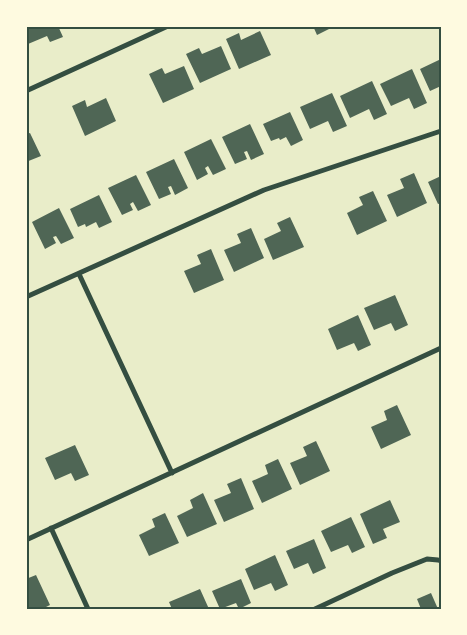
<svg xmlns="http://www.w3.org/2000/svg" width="467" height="635" font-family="Overpass,sans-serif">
<rect width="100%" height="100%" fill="#e9edc9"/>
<path fill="#4f6655" d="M26,26h32l5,11 -13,5 -3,-6 -19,8 -2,-5z
M313,26h22l-18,9z
M260,31l11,24 -32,14 -13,-30 13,-6 2,7z
M221,46l10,23 -31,14 -14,-29 13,-6 3,6z
M441,59v27l-11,5 -10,-22z
M184,66l10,23 -31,14 -14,-29 13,-6 3,6z
M412,69l15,34 -13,6 -5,-11 -18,8 -11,-22z
M372,81l15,33 -13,6 -5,-11 -19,9 -10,-22z
M332,93l15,33 -14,6 -5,-11 -18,8 -10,-22z
M106,98l10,23 -31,15 -13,-30 13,-6 2,7z
M290,112l13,28 -12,6 -5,-9 -6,3 -1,-2 -8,3 -8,-17z
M250,124l14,30 -13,6 -4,-9 -3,1 3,7 -12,5 -13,-27z
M30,133l11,23 -15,6v-28z
M211,139l15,30 -13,6 -5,-9 -3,2 3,6 -11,6 -13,-28z
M174,159l14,29 -13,7 -4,-9 -3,1 3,7 -12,5 -13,-27z
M414,173l13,30 -30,14 -10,-22 17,-7 -4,-9z
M136,175l15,30 -13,6 -5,-9 -3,2 3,6 -11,5 -14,-27z
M441,176v27l-3,1 -10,-22z
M373,191l14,30 -30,14 -10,-22 16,-8 -4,-8z
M99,195l13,27 -13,6 -3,-6 -10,5 -1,-3 -7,3 -8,-18z
M59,208l15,30 -13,6 -5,-8 -3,1 3,6 -11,6 -13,-27z
M290,217l14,30 -31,13 -9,-21 17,-8 -4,-8z
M251,228l13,30 -30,14 -10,-22 17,-7 -4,-9z
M211,249l13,31 -30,13 -10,-22 17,-7 -4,-9z
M395,295l13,30 -13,6 -4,-8 -17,7 -10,-22z
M358,315l13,30 -13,6 -4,-8 -17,7 -9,-21z
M397,405l14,30 -30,14 -10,-22 16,-7 -3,-9z
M316,441l14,30 -30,14 -10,-22 17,-7 -4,-9z
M75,445l14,30 -14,6 -4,-8 -16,7 -10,-22z
M278,459l14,30 -30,14 -10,-22 16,-7 -3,-9z
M241,478l13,31 -30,13 -10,-22 17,-7 -4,-9z
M203,493l14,31 -30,13 -10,-21 16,-8 -3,-8z
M390,500l10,22 -17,7 4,9 -14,6 -13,-30z
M165,513l14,30 -30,13 -10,-21 16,-8 -3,-8z
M351,517l14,30 -13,6 -4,-8 -17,7 -10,-21z
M314,539l12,29 -13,6 -5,-11 -14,6 -8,-18z
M275,555l13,30 -13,6 -4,-8 -17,7 -9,-21z
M36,575l14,30 -8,4h-16v-30z
M241,579l10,24 -12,6 -3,-6 -16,6 -8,-18z
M200,589l9,20h-37l-3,-7z
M431,593l7,16h-17l-4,-10z"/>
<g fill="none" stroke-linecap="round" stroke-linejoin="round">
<path stroke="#344e41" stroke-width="5" d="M26,91l142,-65
M79,274l93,199
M26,297l238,-107 177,-59
M51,528l37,81
M26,540l415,-192
M315,609l77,-36 35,-14 11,1 3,1"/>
</g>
<rect width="467" height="635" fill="none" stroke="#fefae0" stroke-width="55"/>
<rect x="28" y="28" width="412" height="580" fill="none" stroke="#344e41" stroke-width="2"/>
</svg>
